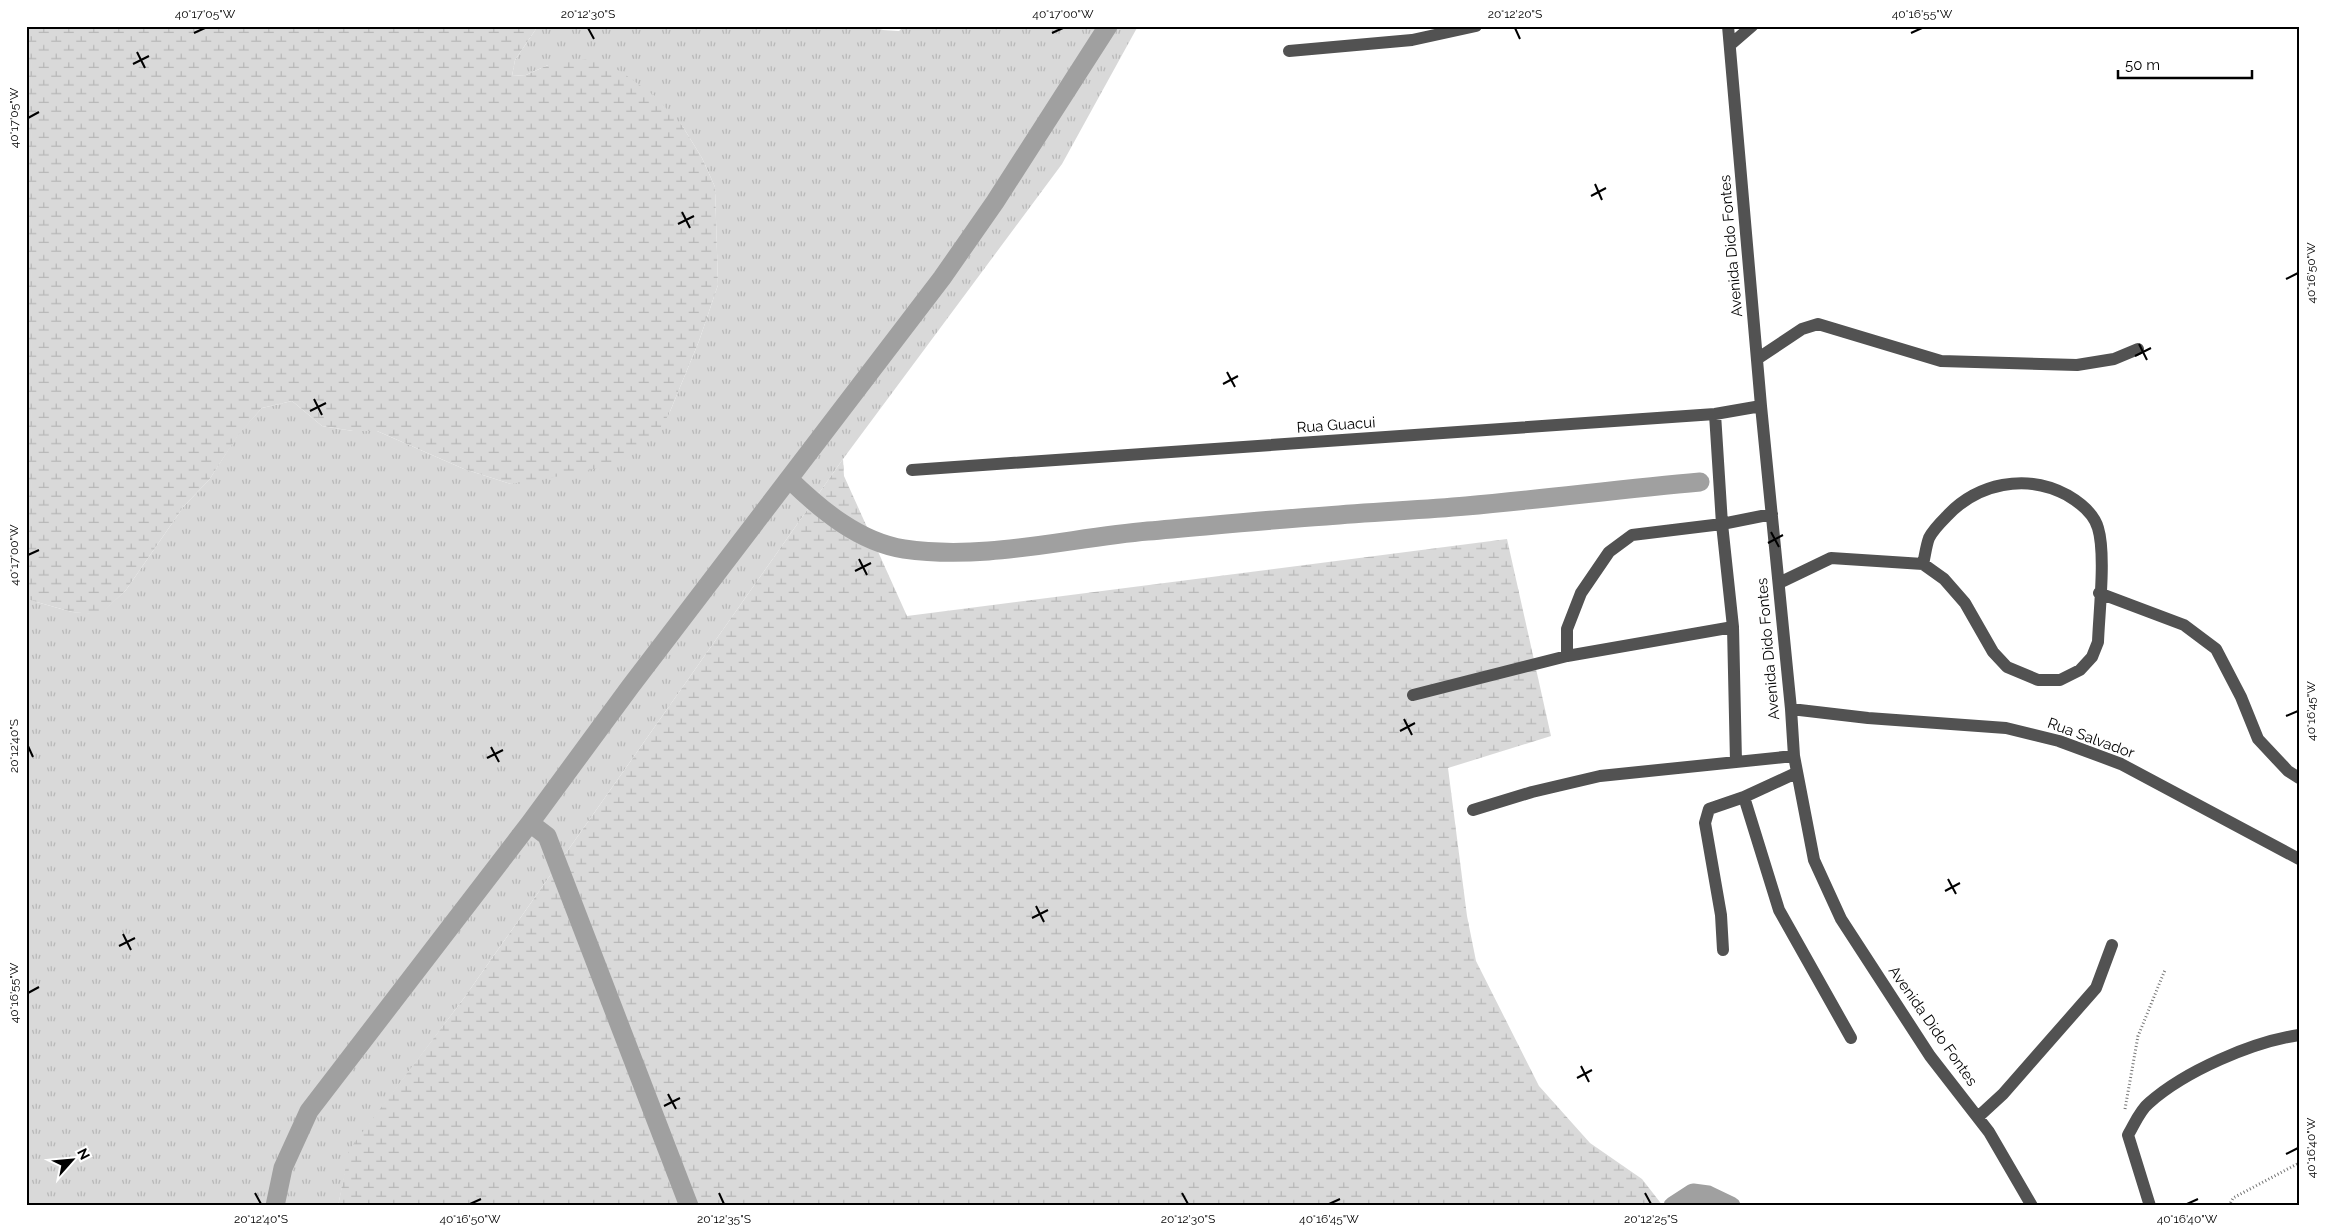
<svg xmlns="http://www.w3.org/2000/svg" width="2325" height="1232" font-family="Raleway,sans-serif">
<defs>
<pattern id="grass-tufts" width="24" height="20" patternUnits="userSpaceOnUse" patternTransform="scale(1.25)"><rect width="24" height="20" fill="#d9d9d9"/><path d="M3 7l-1-3M5 7V3M7 7l1-3M15 17l-1-3M17 17v-4M19 17l1-3" fill="none" stroke="#b8b8b8"/></pattern>
<pattern id="wetland-marsh" width="20" height="14" patternUnits="userSpaceOnUse" patternTransform="scale(1.25)"><rect width="20" height="14" fill="#d9d9d9"/><path d="M1 5h8M5 5V1M11 12h8M15 12V8" fill="none" stroke="#b8b8b8"/></pattern>
</defs>
<rect width="100%" height="100%" fill="#fff"/>
<path fill="url(#grass-tufts)" d="M538,26h330l15,4 16,1 5,-5h234l-76,138 -219,295 -379,539 -114,152 -12,56h-312v-607l46,13 28,2 26,-24 58,-84 25,-26 30,-47 23,-25 30,-7 30,25 31,5h24l87,38 47,15 158,-70 30,-73 19,-56 -3,-98 -13,-29 -19,-31 -135,-62 -22,10 -14,1 3,-16z"/>
<path fill="url(#wetland-marsh)" d="M26,26h512l-23,34 -3,16 14,-1 22,-10 40,-6 32,12 35,25 28,31 19,31 13,29 3,98 -19,56 -30,73 -12,19 -41,30 -37,10 -68,11 -47,-15 -87,-38h-24l-31,-5 -30,-25 -30,7 -23,26 -30,46 -25,26 -58,84 -26,25 -28,-3 -46,-13z
M843,459l1,17 63,140 600,-77 44,197 -103,32 19,148 9,45 63,125 51,57 52,36 21,27h-1325l11,-56 115,-152z"/>
<g fill="none" stroke-linecap="round" stroke-linejoin="round">
<path stroke="#a0a0a0" stroke-width="19" d="M789,479c32,31 70,63 115,70 81,12 164,-11 244,-18 59,-5 118,-11 178,-15 46,-4 94,-6 140,-10 78,-7 156,-17 234,-24
M530,823l17,13 142,370
M275,1206l8,-38 26,-57 221,-288 100,-136 312,-409 53,-76 113,-176
M1673,1206l20,-13 15,2 23,11"/>
<path stroke="#747474" stroke-width="3" stroke-dasharray="1 2.5" stroke-linecap="butt" d="M2125,1109l13,-73 27,-66
M2229,1206l4,-8 66,-35"/>
<path stroke="#525252" stroke-width="12" d="M1728,26l33,380 30,303 3,47 20,104 27,59 89,137 59,76 43,74
M1730,45l22,-19
M1289,51l123,-11 64,-14
M1757,359l45,-30 16,-5 123,37 136,4 37,-6 24,-10
M1715,414l7,110 11,103 3,135
M912,470l803,-56 46,-8
M1779,583l52,-25 92,6 21,15 21,24 28,49 14,15 31,13h22l20,-10 12,-13 6,-15c1,-29 8,-88 0,-114 -4,-14 -19,-26 -31,-33 -41,-22 -90,-12 -121,22 -6,6 -13,13 -17,21 -3,8 -4,18 -6,26
M2099,593l85,32 32,24 25,48 17,42 30,32 11,7
M1567,656v-27l14,-36 28,-41 23,-17 90,-11 50,-10
M1413,695l154,-39 166,-29
M1791,709l77,9 138,10 53,13 62,23 178,95
M1796,773l-52,24 35,113 72,128
M1473,810l59,-18 68,-16 194,-20
M1723,950l-2,-35 -16,-92 4,-14 35,-12
M1978,1117l25,-23 93,-106 16,-43
M2150,1206l-22,-71c6,-10 12,-25 21,-32 36,-32 103,-61 150,-68"/>
</g>
<path fill="none" stroke="#000" stroke-width="2" d="M588,28l6,11M1515,28l5,11M194,33l11,-5M1052,33l11,-5M1911,33l11,-5M137,52l8,16M133,64l16,-8M28,118l11,-6M1595,184l7,16M1591,196l15,-8M682,212l8,16M678,224l16,-8M2286,279l12,-6M2139,344l8,16M2135,356l16,-8M1227,372l8,15M1223,384l15,-8M314,399l8,16M310,411l16,-8M1771,532l8,15M1768,543l15,-8M28,555l11,-5M859,559l8,16M855,571l16,-8M2286,716l12,-5M1404,719l8,16M1400,731l15,-8M28,746l5,11M491,747l8,15M487,758l16,-8M1948,879l8,15M1945,891l15,-8M1036,906l8,16M1032,918l16,-8M123,934l8,16M119,946l16,-8M28,993l11,-6M1581,1066l8,16M1577,1078l15,-8M668,1094l8,15M664,1106l16,-8M2286,1154l12,-6M255,1193l6,11M719,1193l5,11M1182,1193l6,11M1645,1193l6,11M470,1204l11,-5M1329,1204l11,-5M2187,1204l11,-5"/>
<g text-anchor="middle" dominant-baseline="central" stroke-width="4.5" stroke-linejoin="round" paint-order="stroke">
<g font-size="15" fill="#000" stroke="#fff">
<text transform="translate(1731 246) rotate(-95)">Avenida Dido Fontes</text>
<text transform="translate(1336 425) rotate(-4)">Rua Guacui</text>
<text transform="translate(1768 649) rotate(-95)">Avenida Dido Fontes</text>
<text transform="translate(2091 738) rotate(20)">Rua Salvador</text>
<text transform="translate(1933 1026) rotate(55)">Avenida Dido Fontes</text>
</g>
</g>
<rect width="2325" height="1232" fill="none" stroke="#ffffff" stroke-width="55"/>
<g transform="translate(72 1160) rotate(63)" stroke="#ffffff" stroke-width="4" paint-order="stroke">
<path d="M0-4L9 19L0 12L-9 19Z" fill="#000000"/>
<text y="-8" font-size="14" font-weight="bold" text-anchor="middle" fill="#000000">N</text>
</g>
<path d="M2118 70v8h134v-8" fill="none" stroke="#000000" stroke-width="2.5"/>
<text x="2125" y="70" font-size="15" fill="#000000" stroke="#ffffff" stroke-width="4" paint-order="stroke">50 m</text>
<rect x="28" y="28" width="2270" height="1176" fill="none" stroke="#000" stroke-width="2"/>
<g font-size="12" text-anchor="middle" fill="#000">
<text x="205" y="18">40°17'05"W</text>
<text x="588" y="18">20°12'30"S</text>
<text x="1063" y="18">40°17'00"W</text>
<text x="1515" y="18">20°12'20"S</text>
<text x="1922" y="18">40°16'55"W</text>
<text transform="translate(14 118) rotate(-90)" y="4">40°17'05"W</text>
<text transform="translate(2311 273) rotate(-90)" y="4">40°16'50"W</text>
<text transform="translate(14 555) rotate(-90)" y="4">40°17'00"W</text>
<text transform="translate(2311 711) rotate(-90)" y="4">40°16'45"W</text>
<text transform="translate(14 746) rotate(-90)" y="4">20°12'40"S</text>
<text transform="translate(14 993) rotate(-90)" y="4">40°16'55"W</text>
<text transform="translate(2311 1148) rotate(-90)" y="4">40°16'40"W</text>
<text x="261" y="1223">20°12'40"S</text>
<text x="470" y="1223">40°16'50"W</text>
<text x="724" y="1223">20°12'35"S</text>
<text x="1188" y="1223">20°12'30"S</text>
<text x="1329" y="1223">40°16'45"W</text>
<text x="1651" y="1223">20°12'25"S</text>
<text x="2187" y="1223">40°16'40"W</text>
</g>
</svg>
